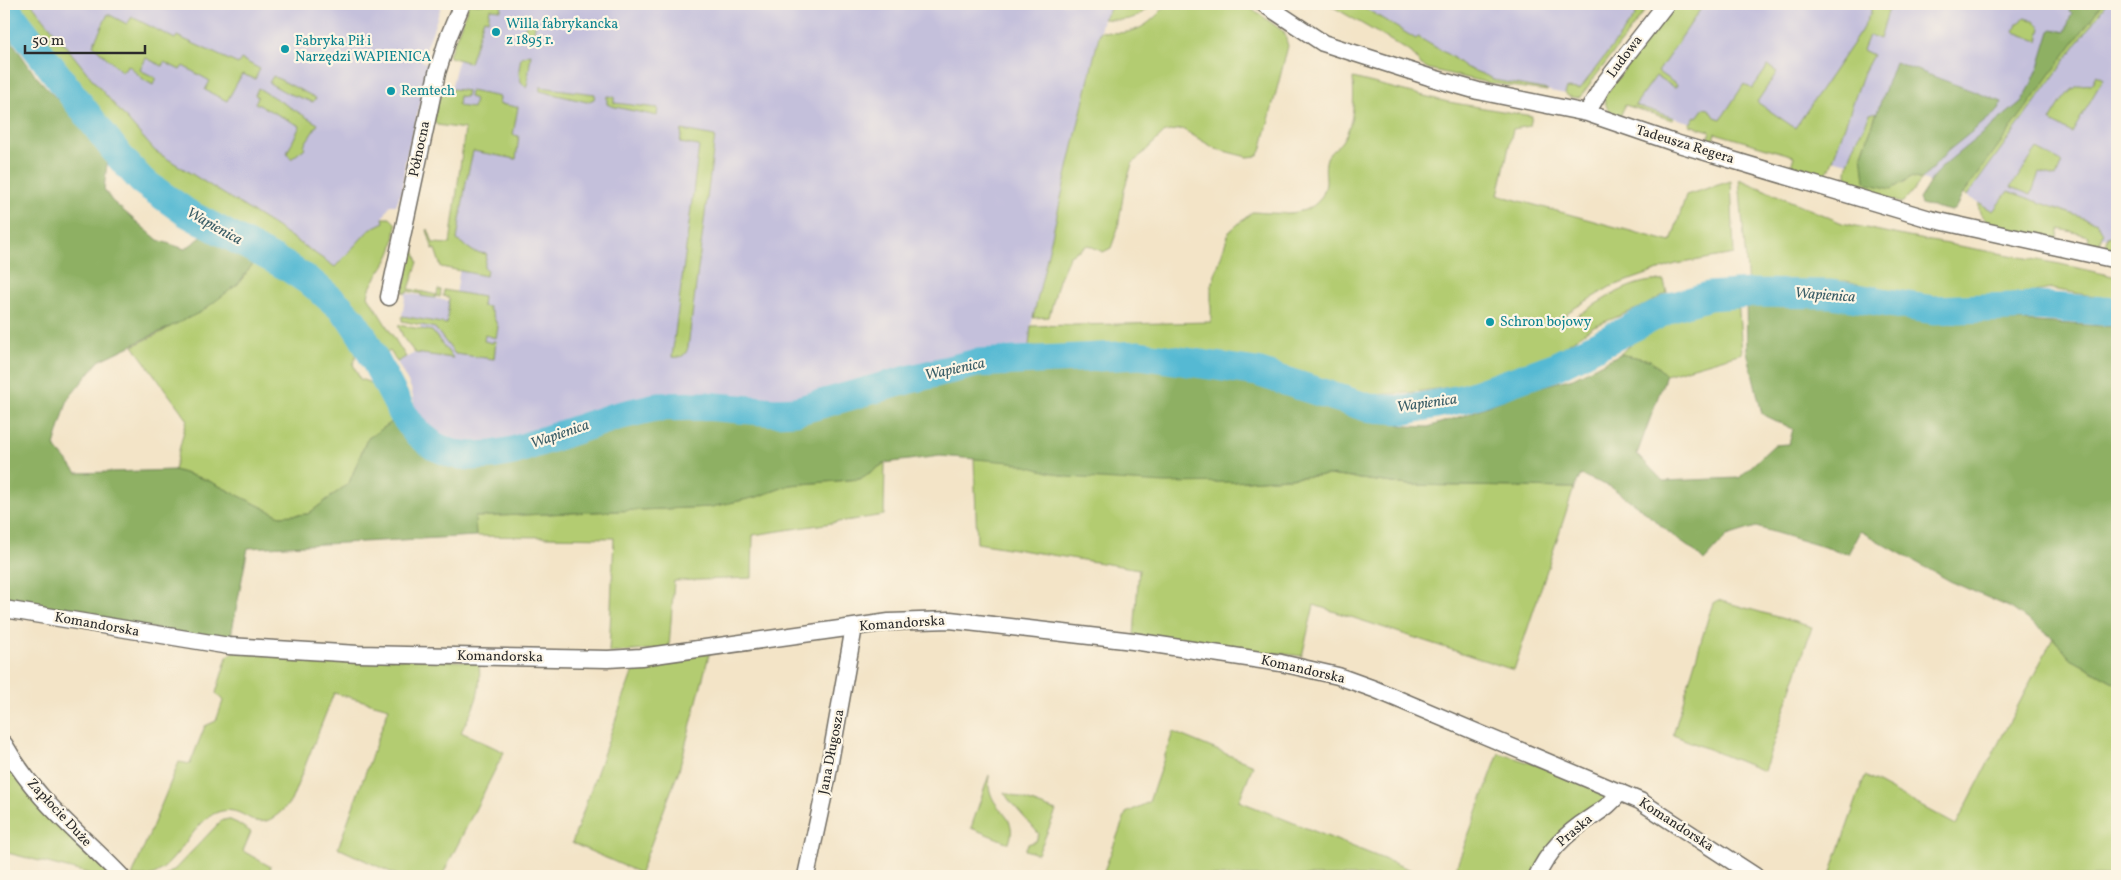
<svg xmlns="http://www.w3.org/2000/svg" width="2121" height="880" font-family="Vollkorn,serif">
<rect width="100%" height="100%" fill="#fcf5e5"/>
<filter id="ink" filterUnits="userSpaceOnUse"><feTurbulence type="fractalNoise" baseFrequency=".02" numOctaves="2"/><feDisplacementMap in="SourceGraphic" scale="10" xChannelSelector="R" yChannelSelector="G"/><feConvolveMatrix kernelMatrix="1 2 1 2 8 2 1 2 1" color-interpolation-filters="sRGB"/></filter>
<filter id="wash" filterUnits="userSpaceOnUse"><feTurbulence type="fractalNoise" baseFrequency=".0096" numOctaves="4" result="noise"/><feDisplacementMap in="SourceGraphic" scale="20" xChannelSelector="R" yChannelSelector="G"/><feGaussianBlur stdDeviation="1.12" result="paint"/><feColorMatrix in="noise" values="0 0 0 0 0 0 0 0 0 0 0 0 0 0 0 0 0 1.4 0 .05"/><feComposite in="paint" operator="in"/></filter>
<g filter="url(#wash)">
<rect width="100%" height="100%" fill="#f3e4c7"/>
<path fill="#c4c0db" d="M32,4h413h-3l-20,57 8,4 -25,97 -3,28 -6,15h-6l-7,13 1,4 -14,7 -35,38 -60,-41 -120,-75 -58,-66z
M475,4h639l-11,15 -3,12 -69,295 -2,20 -53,11 -70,17 -112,32 -19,1 -78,-7 -44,3 -38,9 -101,34 -19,4 -22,1 -28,-6 -12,-8 -21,-19 3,-11 -4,-19 -14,-26 18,-9 7,-33 -20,-4 4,-23 49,9 8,-55 -13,-2 15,-116 -14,-40 7,-29 -5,-2z
M1332,4h318l-66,85 -13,6 -88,-17z
M1679,4h438v237l-116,-25 -38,-22 -33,-12 -129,-30 -127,-34 -56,-18z"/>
<path fill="#b3cc71" stroke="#6f7c4e" d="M16,4h16l65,81 58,66 120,75 60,41 35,-38 14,-7 -1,-4h7l6,6c-1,12 -2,23 -8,34 -6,13 -18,24 -20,38l38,61 -9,5 -7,-11 -7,4 -35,-55 -13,-12 -142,-82 -20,-9 -15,-11 -18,-18 -20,-24z
M469,4h33l-1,6 -11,-1 -2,11 -4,-1 -14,44 -20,-6 -1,-2z
M1114,4h39c-19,17 -25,17 -50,15z
M1167,4h79l38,28 4,14 -27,105 -3,5 -11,1 -31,-8 -34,-20 -17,3 -33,32 -8,26 -6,38 -7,20 -8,4 -15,-7 -18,10 -11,25 -10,37 -16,1 67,-287c32,6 47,-3 67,-27z
M1328,4h30l58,35 2,-2 34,20 13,10 27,11 1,2 55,10 -2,1 -58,-8 -59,-14 -9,-5 -8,-11z
M1628,4h7l6,5 4,-5h5l-70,93c-5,1 -12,1 -15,-4l2,-5 13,1 56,-74z
M1674,4h30l-46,68 19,13 -2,3 -19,-12 -21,29 39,13 -2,2 -47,-15 -5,12c-10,-4 -15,-10 -16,-20z
M1869,4h21l-10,35 -11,-4 -6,15 10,5 -9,17 -34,96c-11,16 -24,7 -40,2l4,-14 -79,-23 -3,10 -5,-1 3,-11 -21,-6 6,-9 2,1 7,-9 5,1 6,8 6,2 23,-35 8,5 16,-23 9,6 -20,30 38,26 66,-97 10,-19v-5z
M2101,4h5l-139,192 -4,-2z
M108,14l19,10 5,-7 43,22 2,-3 61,28 3,-5 19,10 -5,10 -13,-5 -15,27 -22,-11 5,-9 -27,-15 -3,4 -16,-8 -2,4 -16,-8 -6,12 16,8 -3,7 -9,-5 -16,-15 -6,7 -29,-27z
M527,17l9,2 -3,21 -10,-2z
M2025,18l9,3 7,7 -3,13 -24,-9 3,-8z
M531,54l-4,32v2c-11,-8 -8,-19 -6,-31z
M2096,75l7,4 -31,54 -22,-13c10,-15 20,-39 41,-35z
M273,76l43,22 -3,4 -26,-9 -18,-10z
M1353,78l95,24 84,14 -2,10 -17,3 -15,66 173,47 15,-47 45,-14 3,73 -58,10 -66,23 -42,25 -10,15c31,-16 69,-50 106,-46l3,12 -25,14 -48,19 -38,26 -42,22 -48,11 -59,8 -39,2 -107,-31 -49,-10 -72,-6 -111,-2 2,-20 180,-4v-35l18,-55 23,-20c24,1 65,8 73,-24 3,-8 -2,-18 2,-30 3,-7 11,-11 15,-17 13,-19 12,-42 11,-63z
M540,87l55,7 -1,5 -7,3 -47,-11z
M258,88l60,36 -14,21 1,3 -14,11 -4,-6 13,-27 -45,-23 3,-6 -3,-2z
M454,89l13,2 -1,6 -7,-1 -1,10 15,2 2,-9 -6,-2 1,-6 30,6 -1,7 19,3 -5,28 6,1 -3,23 -43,-8 -7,31 -9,58 17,12 13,2 -3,14 3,1 -1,7 -45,-9 -6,-18 -2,1 -6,-20 1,-1 5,14 17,1 15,-115 -28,-4 -3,-3c3,-16 1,-29 20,-33z
M607,96l7,1v6l44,5 -1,8 -46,-10 -4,-2z
M1877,112l-15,42 40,30 9,-7 11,3 -18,21 -3,2c-10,-3 -43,-11 -49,-16 -16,-15 11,-57 18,-73z
M682,130l33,6 -27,211c-2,9 -7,11 -16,10l27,-211 -19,-3z
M2037,149l25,13 -6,15 -17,-4 -8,22 -20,-8z
M1739,179l103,44 66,14 152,27 57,13v23l-66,-11 -55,10 -91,-4 -59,-14 -98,4z
M2008,191l89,32 6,10 -4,11 -11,-2 1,-6 -29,-7 -3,10 -60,-12c-10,-5 -20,-11 -18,-24l14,8z
M2117,233v17l-12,-2 2,-11z
M412,244l6,18 -9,27 28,6 1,-6 3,1 -1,7 -5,-1v2l-14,-2v-2l-14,-3 -1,2h-3z
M255,261c37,16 64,32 89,66 10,14 17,20 9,37l7,15 17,6 21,33 -31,21 -18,44 -41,31 -28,2 -73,-36 -33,-10 13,-51 -54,-73 29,-14 76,-48z
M444,290l39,7 -1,9 7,1v3l2,1 7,16 -2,11 -11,-3 -1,6 9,2v-2h3l-2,18 -39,-5 -20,-26 -33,-7v-5l45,8 2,-26 -6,-2z
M1738,299l4,54 -76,22 -16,-15 -30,-6 30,-26 40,-21z
M398,325l34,6 21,27 -38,-5 -11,-14z
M974,458l259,24 95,-7 81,10 165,3 -60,182 -200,-65 -12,51 -109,-11 -59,-10 5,-66 -162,-26z
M885,463l-1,52 -131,20 -1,43 -78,3 -5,67 -60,5 5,-115 -138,-2 -2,-19 237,-10 46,-10 33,-12 70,-6z
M1718,600l94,27 -48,144 -91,-36 35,-117 5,-15z
M2053,638l18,21 46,25v192l-287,-1 35,-99 91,49z
M710,651l-31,119 -39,103 -68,-30 64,-181z
M233,652l246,10c3,32 -4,43 -18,70l43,20 -62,124h-43l-61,-28 51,-140 -55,-15 -43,108c-38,45 -40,1 -73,11 -25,8 -44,60 -70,64 -5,1 -11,0 -16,0l47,-114 11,2 15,-38 11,-5 7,-20 -7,-8 11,-36z
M1173,732l80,33 -14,36 187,75h-324l24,-63 23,-11z
M1499,753l66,21 41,18 1,6 -75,78h-79z
M4,754l105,116 -4,6h-6l-95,-24z
M989,775c0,5 -1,11 1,16 5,22 29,25 19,52l-38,-15z
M1004,792l52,19 -18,43 -13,-4 3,-6 8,-3 3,-7 -30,-34z
M228,819l9,4 14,9 -8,19 28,16 -4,9h-102l10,-7 46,-48z"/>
<path fill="#8eb063" stroke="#5c6e47" d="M2072,4h30l-139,190 -8,15 -4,2 -30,-7 -2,-5 16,-25 11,-11 75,-61 8,-13 11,-25 10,-33 3,-2 12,3 7,-19 -3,-2z
M4,30l31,45 22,24 25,20 26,37 -4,33 8,12 46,39 27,9 22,-16 48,28 -17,23 -37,28 -102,49 -31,38 -14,47 23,27 97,-3 33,10 73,36 28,-2 41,-31 18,-44 31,-21 13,17 18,16 21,9 20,4 29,-3 117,-40 40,-10 48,-1 73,7 20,-2 111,-31 71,-15 159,-2 118,14 149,45 23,1 40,-13 59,-24 46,-12 47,-24 30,6 16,15 -29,79 26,27 76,-3 35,-33 15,-1 4,-15 -31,-15 -15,-63 -1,-53 66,6 129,15 79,2 97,6v357l-46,-25 -18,-21 -42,-30 -61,-27 -90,-50 -12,23 -92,-27 -29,9 -23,25 -10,-10 -17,-12 -38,-32 -28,-20 -30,-12 -7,13 -165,-3 -81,-10 -95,7 -68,1 -98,-6 -56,-15 -71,-6 -55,7 -25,16 -70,6 -33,12 -46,10 -236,10 1,19 -228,12 -18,93 -226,-37z
M1895,62l107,40 -3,8 -51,41 -26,29 -11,-3 -19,12 -24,-5 -3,-3 -3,-27z"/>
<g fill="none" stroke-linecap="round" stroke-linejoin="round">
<path stroke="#55b9d3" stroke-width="29" d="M4,6l116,151 22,24 45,32 99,53 27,18 26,22 13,14 11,17 40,77 13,18 18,14 19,8 19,2 20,-1 21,-4 101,-34 42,-10 49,-1 70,6 21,-1 111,-31 70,-17 162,-8 118,17 112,36 37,2 60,-12 88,-31 121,-61 34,-10 41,-3 81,1 103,16 102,-4 81,6"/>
</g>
</g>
<g filter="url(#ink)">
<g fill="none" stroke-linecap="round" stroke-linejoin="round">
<defs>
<path id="minor" d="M1264,4l59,39 106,34 49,14 109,22 85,29 258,77 187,41
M1587,113l16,-28 63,-81
M389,297l48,-224 11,-35 14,-34
M4,609l225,37 129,8 250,5 33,-2 248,-35 61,-2 183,21 148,22 57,13 36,13 266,112 115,75
M4,744c32,57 73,86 117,132
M806,876l20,-92 28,-157
M1537,876c11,-25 31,-44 53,-58 12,-8 22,-14 30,-26"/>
</defs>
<use href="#minor" stroke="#716c62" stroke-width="19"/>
<use href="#minor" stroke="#fff" stroke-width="16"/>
</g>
</g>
<g fill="#0f9aa8" stroke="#fcf5e5" stroke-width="2">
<circle cx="496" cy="32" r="5"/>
<circle cx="285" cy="49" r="5"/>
<circle cx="391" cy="91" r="5"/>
<circle cx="1490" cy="322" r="5"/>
</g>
<g text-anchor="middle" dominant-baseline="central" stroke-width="4.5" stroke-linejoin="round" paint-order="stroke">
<g font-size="14" fill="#0d838f" stroke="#fcf5e5" text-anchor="start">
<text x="506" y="24">Willa fabrykancka<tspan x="506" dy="16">z 1895 r.</tspan></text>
<text x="295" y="41">Fabryka Pił i<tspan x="295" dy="16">Narzędzi WAPIENICA</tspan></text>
<text x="401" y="91">Remtech</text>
<text x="1500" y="322">Schron bojowy</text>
</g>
<g font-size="14" fill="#2b2b2b" stroke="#fcf5e5">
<text transform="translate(1625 57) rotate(-53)">Ludowa</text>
<text transform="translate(1685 145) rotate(17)">Tadeusza Regera</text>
<text transform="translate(420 149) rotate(-78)">Północna</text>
<text transform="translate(902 624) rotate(-4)">Komandorska</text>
<text transform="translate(97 625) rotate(10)">Komandorska</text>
<text transform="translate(500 657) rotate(1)">Komandorska</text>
<text transform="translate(1303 670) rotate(13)">Komandorska</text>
<text transform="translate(832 752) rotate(-79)">Jana Długosza</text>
<text transform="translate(59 813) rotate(47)">Zapłocie Duże</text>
<text transform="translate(1676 825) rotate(33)">Komandorska</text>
<text transform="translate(1575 831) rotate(-40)">Praska</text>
</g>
<g font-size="15" font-style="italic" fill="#3a5d66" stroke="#fcf5e5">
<text transform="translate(214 227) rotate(29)">Wapienica</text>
<text transform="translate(1825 296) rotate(4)">Wapienica</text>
<text transform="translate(955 370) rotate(-12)">Wapienica</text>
<text transform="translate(1427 404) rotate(-8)">Wapienica</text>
<text transform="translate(560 435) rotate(-19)">Wapienica</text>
</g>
</g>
<rect width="2121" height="880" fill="none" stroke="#fcf5e5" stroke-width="20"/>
<path d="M25 45v8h120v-8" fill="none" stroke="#2b2b2b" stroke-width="2.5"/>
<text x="32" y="45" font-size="15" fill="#2b2b2b" stroke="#fcf5e5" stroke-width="4" paint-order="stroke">50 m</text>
</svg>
